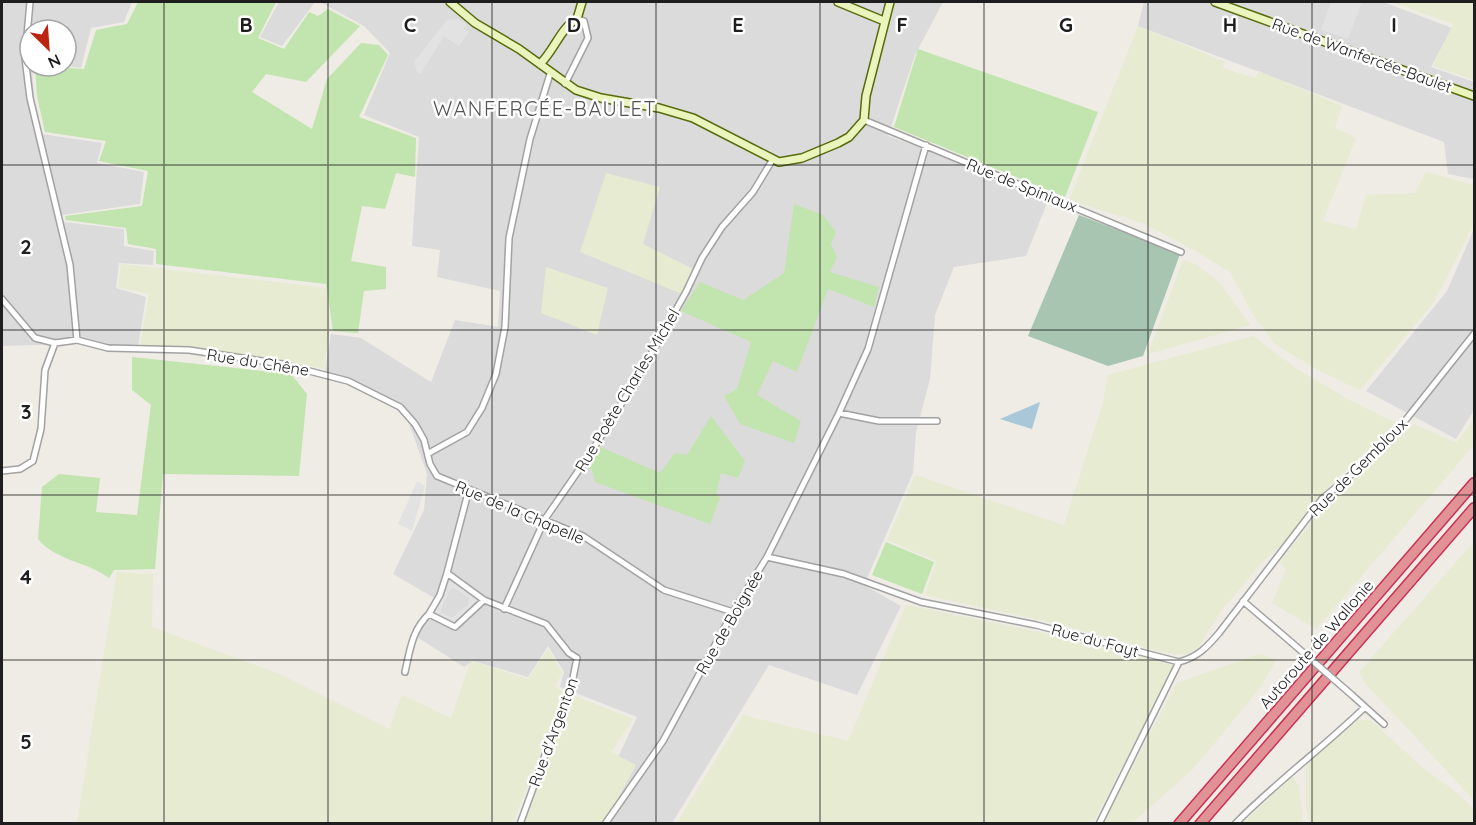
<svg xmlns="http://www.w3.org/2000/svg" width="1476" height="825" font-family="Quicksand,sans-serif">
<rect width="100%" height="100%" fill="#eeece4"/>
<path fill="#dcdbdb" d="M2,2h130l-8,20 -33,6 -10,40 -15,-2v-36h-36v36h2l2,33 8,35 60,9 -5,20 47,9 -4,32 -78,11 2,7 60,7v17l30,5 -1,14 -34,-2 -3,25 30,9 -8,49 -60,-2 -76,2z
M279,2h36l-33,44 -22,-9z
M320,2h623l-28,53 -27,81 46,17 113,50 -21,53 -72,11 -19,48 -5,64 -14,53 -3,41 -49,112 37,21 -44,89 -88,-30 -97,158h-85l50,-106 -77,-30 4,-15 -16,-26 -20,31 -55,-16 -9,6 -50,-32 22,-36 -43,-25 31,-64 3,-36 -21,-59 -81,-44 6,-37 30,4 70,44 24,-62 43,7 2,-36 -63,-14 3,-27 -28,-4 7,-109 -55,-22 26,-62 -26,-27z
M1144,2h239l69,26 -21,39 43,15v97l-26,-5 -4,-32 -306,-116z
M1474,229v181l-18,29 -90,-48 81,-100z"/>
<path fill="#e6ebd1" d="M1392,2h82v78l-41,-14 20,-42z
M1138,26l87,36 -3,6 33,10 4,-7 83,35 -7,22 21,10 -33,83 33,8 10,-34 49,-2 11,-21 48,13v39l-40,78 -74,88 -42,-20 -43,-26 -20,-26 -25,-46 -34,-21 -53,-28 -74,-23z
M606,173l54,14 -17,57 50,25 -11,25 -102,-42z
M1183,260l12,4 24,18 31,43 -102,29z
M121,264l206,24 3,41 -6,39 -184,-23 9,-51 -31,-7z
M546,267l62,21 -11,47 -56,-22z
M1253,336l44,33 49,29 50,25 -67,63 -44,56 -24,21 -40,48 -24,38 -13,6 -26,-4 -104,-28 -129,-28 11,-34 -49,-21 28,-65 149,50 39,-122 5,-28z
M1474,420v25l-158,184 -44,-26 14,-34 -7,-7 50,-61 85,-77 42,19z
M1474,542v258l-110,-118 -5,-10z
M117,572l36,2 -1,53 130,48 107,54 13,-34 49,23 20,-57 57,18 20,-30 14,24 -7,13 8,6 -50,131h-436z
M906,605l128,26 140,34 -81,158h-416l66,-108 105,26z
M1259,654l17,6 -16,28 -67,81 -61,54 -30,1 75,-141z
M572,695l61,24 -22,33 25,13 -31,58 -83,1z
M1358,720h12l53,48 33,24 18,17v14h-164l-4,-15v-43z
M1292,776l7,10 4,37h-59z"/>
<path fill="#c2e4ae" d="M138,2h138l-18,36 26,11 25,-37 9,4 10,-7 32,17 -54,56 -40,-8 -14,18 60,37 15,-50 34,-36 18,2 9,10 -29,62 57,21 -1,39 -19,-4 -11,36 -23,-3 -11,55 35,6v22l-22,2 -6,42 -25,-2 -7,-47 -170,-20v-15l-28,-5 -2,-16 -60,-8 -1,-4 77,-10 6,-35 -49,-10 7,-20 -61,-9 -8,-36 -2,-30 49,3 12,-39 31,-6z
M918,49l180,63 -33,85 -171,-70z
M794,204l29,11 13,17 -5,12 6,13 -7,15 49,15 -5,20 -46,-18 -31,83 -24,-11 -16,34 44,26 -7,22 -54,-19 -16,-28 13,-7 14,-47 -70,-31 19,-29 43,18 41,-27z
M132,357l159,17 16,20 -8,82 -136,-2 -8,95 -41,1 -5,8c-23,-17 -53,-17 -71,-39l4,-52 17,-13 41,4 -4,34 41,3 14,-110 -19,-15z
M711,416l34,45 -7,17 -17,-5 -5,21 4,4 -10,26 -115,-42 -3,-12 -6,-3 10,-22 64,28 15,-20 12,2z
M886,542l48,20 -12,32 -50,-19z"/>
<path fill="#a7c5b0" d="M1079,215l101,39 -37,102 -35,10 -80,-30z"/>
<path fill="#e2e2e2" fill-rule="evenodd" d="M1331,2h31l-14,37 -27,-9z
M457,19l10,5 -3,5 5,3 -10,14 -15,-10 -24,38 -3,-2 -3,-10 33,-42z
M417,481l8,5 -13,45 -14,-7z
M451,581l25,17 2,4 -24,22 -17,-8 -2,-5 11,-28zM454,588l15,10v5l-17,15 -11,-6v-3l9,-19z"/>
<path fill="#a8c7d8" d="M1040,402l-8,27 -32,-10z"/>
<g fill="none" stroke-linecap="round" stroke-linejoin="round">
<defs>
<path id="street" d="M30,2l-5,56 5,40 40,167 7,75
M565,84l23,-46 -4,-17 -7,-2
M864,120l317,132
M2,299l33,39 20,5 22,-3 31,8 81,2 93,14 66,17 52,26 15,17 9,16 6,24 7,12 146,60 81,54 69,22
M839,413l40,8h58
M429,453l38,-21 15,-24 14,-34 9,-47 4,-89 21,-99 20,-65
M2,471l18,-2 13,-8 8,-32 4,-59 10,-27
M469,489l-22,84 37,27 62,24 23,29 8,5 -4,20 -53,146
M767,557l77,17 77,28 115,23 143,37c19,-5 28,-15 40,-29l103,-134 43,-36 39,-41 70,-88
M447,573l-7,22 -11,19 26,13 29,-27
M1243,601l48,41
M504,609l41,-90 45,-65 48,-77 48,-85 16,-34 20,-31 31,-35 20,-33
M405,672c5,-22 7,-42 24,-58
M1353,696l31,28
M605,824l58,-83 70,-129 34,-55 72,-144 29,-64 58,-204
M1099,824l80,-162
M1235,824c41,-42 88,-76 130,-117"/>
<path id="secondary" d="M450,2l25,21 44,26 57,41 25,8 58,10 34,10 86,44 23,-4 36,-15 11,-6 15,-17 2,-24 24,-94
M838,2l46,19
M1215,2l259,94
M540,64c14,-13 21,-37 37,-45l5,-17"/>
<path id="highway" d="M1179,824l295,-341
M1200,824l274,-316"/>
</defs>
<use href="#street" stroke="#a2a2a2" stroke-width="8"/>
<use href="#secondary" stroke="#566c0d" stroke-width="10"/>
<use href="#highway" stroke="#cc3153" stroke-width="12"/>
<use href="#street" stroke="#fff" stroke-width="5"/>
<use href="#secondary" stroke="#eaf4bc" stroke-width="7"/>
<use href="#highway" stroke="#e09296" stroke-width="9"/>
<defs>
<path id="street-bridge" d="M1291,642l62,54"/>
</defs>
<use href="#street-bridge" stroke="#a2a2a2" stroke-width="8" stroke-linecap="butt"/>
<use href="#street-bridge" stroke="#fff" stroke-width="5"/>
</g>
<path fill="none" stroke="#1e1e1e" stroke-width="1.5" stroke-opacity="0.55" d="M164,2v822M328,2v822M492,2v822M656,2v822M820,2v822M984,2v822M1148,2v822M1312,2v822M2,165h1472M2,330h1472M2,495h1472M2,660h1472"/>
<g text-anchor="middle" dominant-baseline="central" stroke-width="5" stroke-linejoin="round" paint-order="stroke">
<g font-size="16" fill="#1e1e1e" stroke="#fff">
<text transform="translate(1362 55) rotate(20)">Rue de Wanfercée-Baulet</text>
<text transform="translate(1022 185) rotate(22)">Rue de Spiniaux</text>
<text transform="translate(258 362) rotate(9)">Rue du Chêne</text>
<text transform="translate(627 390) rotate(-59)">Rue Poète Charles Michel</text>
<text transform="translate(1358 467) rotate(-45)">Rue de Gembloux</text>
<text transform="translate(520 512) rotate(23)">Rue de la Chapelle</text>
<text transform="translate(729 622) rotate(-60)">Rue de Boignée</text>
<text transform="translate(1095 640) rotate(15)">Rue du Fayt</text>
<text transform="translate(1316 644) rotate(-49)">Autoroute de Wallonie</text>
<text transform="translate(553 732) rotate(-70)">Rue d'Argenton</text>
</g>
<g font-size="20" letter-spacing="1.5" fill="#515151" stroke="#fff">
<text x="545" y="108">WANFERCÉE-BAULET</text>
</g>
</g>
<g font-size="20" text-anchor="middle" font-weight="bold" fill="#1e1e1e" stroke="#fff" stroke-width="5" stroke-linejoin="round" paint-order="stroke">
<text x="246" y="32">B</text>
<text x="410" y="32">C</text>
<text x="574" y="32">D</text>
<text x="738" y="32">E</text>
<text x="902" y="32">F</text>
<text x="1066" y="32">G</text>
<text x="1230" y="32">H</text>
<text x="1394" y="32">I</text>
<text x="26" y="254">2</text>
<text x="26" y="419">3</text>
<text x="26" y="584">4</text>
<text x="26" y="749">5</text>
</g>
<rect width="1476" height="825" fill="none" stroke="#1e1e1e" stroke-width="6"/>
<g transform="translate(48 48) rotate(155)"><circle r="28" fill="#ffffff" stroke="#a5a5a5" stroke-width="1.5"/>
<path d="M0-4.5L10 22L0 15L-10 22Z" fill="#bc250f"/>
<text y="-9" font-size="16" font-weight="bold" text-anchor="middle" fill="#1e1e1e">N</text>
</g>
</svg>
